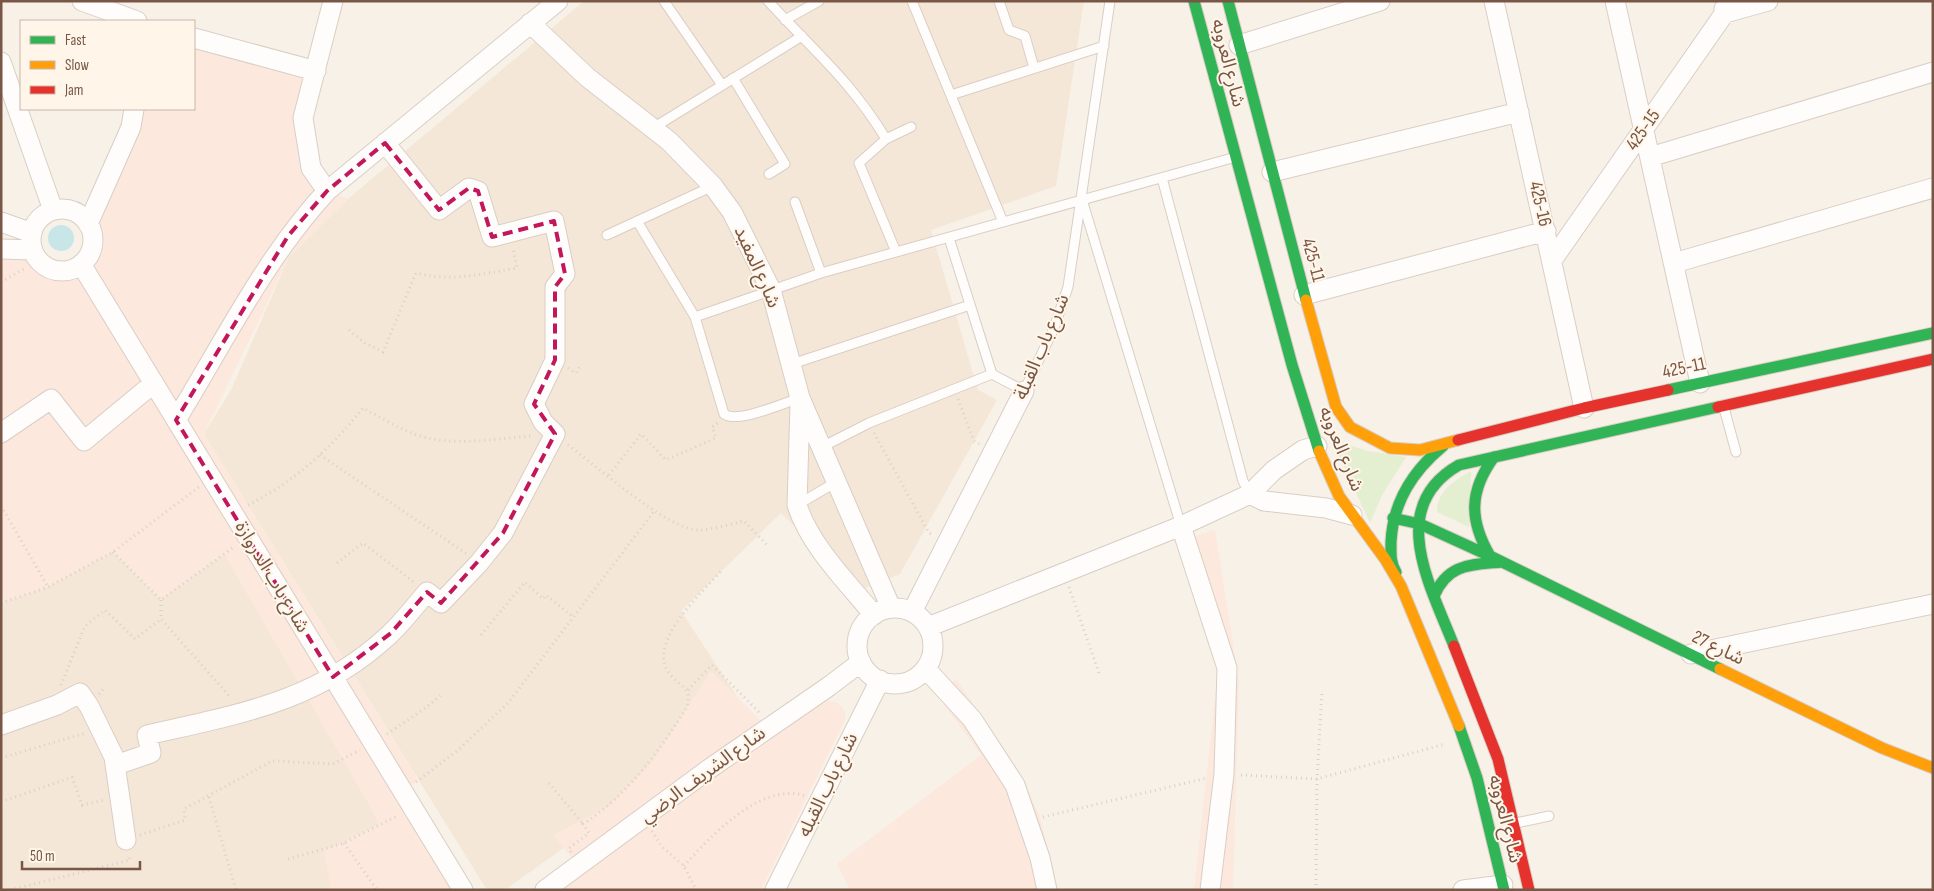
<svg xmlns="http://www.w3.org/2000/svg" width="1934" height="891" font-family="'Sofia Sans Condensed','Noto Sans Arabic',sans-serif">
<rect width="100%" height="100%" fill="#f8f1e7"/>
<path fill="#f4e7d7" d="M584,1h500l-28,185 -125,44 47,160 19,10 -97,174 -40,16 -79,-77 -100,98 68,104 -244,175h-18l-283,-456 27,-44 58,-133 59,-58z
M1,298l45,6 223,313 146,273h-414z"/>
<path fill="#fce8dd" d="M194,38l122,33 -13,47 24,73 21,8 -59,58 -85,177 214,346 -15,13 52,97h-124l-7,-39 56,-27 -156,-270 -63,46 -48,-48 -65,35 -47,16v-354l32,1 6,10 9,8 11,3 12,-1 10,-6 8,-8 3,-11v-11l-4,-10 37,-115h69z
M1215,530l24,152 -6,208h-39l25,-228 -43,-120z
M711,671l63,63 53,-33 9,1 7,6 2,6v6l-84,170h-208l28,-21 -28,-34 56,-29 44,-45z
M956,679l51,74 19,34 13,27 19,76h-208l-13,-26 144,-109 -43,-59z"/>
<path fill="#e3efd0" d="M1331,439l37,12 38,6 -24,38 -12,28z
M1471,471l-2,56 -32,-15c0,-21 17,-31 34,-41z"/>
<path fill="#c8e6e8" d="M48 238a13 13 0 1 1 26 0a13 13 0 1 1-26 0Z"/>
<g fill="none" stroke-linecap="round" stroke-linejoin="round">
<defs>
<path id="lane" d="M664,1l58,84
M768,1c44,48 83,80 118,138l25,-12
M912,1l91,221
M999,1l10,29 16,6 9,32
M785,20l34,-19
M733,78l52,86 -16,10
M951,95l153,-49
M653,128l149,-92
M886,139l-27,24 37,89
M1162,178l81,303 7,13
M795,202l26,71
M1083,203l98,323
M637,221l58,96 29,97c14,10 59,-11 76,-16
M607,235l106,-49
M949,238l43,136 32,17 30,-63 14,-41 42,-286
M695,317l126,-44 411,-115
M792,364l178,-59
M1724,408l12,44
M822,447l47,-24 123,-49
M797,505l41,-24
M1516,823l33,-7"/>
<path id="street" d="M82,1l55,20
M1494,1l90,407
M1615,1l85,382
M1724,9l1,4 43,-12
M530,23l57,54 82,64 44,45 19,26 39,78 29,108 91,210
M194,38l122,33
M1239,45l141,-44
M1,62l52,148
M1650,157l283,-85
M1272,172l247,-60
M327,191l-16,-23 -8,-50 30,-117
M31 240a31 31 0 1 1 62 0a31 31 0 1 1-62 0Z
M1,222l31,11
M88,224l43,-97 3,-18
M1,249l32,1
M1553,259l180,-258
M1674,263l259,-75
M81,264l382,626
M1304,295l242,-64
M800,404l-3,101c13,41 50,77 77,110
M176,420c48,-78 89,-162 151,-229l231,-190
M1,433l50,-34 33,42 70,-58
M1250,494l14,7 62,7 26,7
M1181,526l46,142 -3,106 -14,116
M857 646a38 38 0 1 1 76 0a38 38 0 1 1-76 0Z
M912,612l112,-221
M928,627l253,-101 69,-32 24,-24 29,-20 14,-4
M1691,654l242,-50
M926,669l46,50 43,66 25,73 7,32
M1,725l56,-20 23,-12 9,13 25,51 12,83
M116,765l35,-12 -4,-18c92,-21 170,-33 242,-100 14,-13 26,-29 38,-43l14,11 38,-40 24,-30 52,-99 -12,-12 -9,-18 21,-44v-73l10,-13 -11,-53 -62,16 -14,-46 -9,-3 -30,22 -54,-67
M545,890l164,-121 119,-82 33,-25
M775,890l105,-210
M1463,890l40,-5"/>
<path id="fast" d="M1194,1l98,364 27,86
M1228,1l78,299
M1668,390l265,-57
M1393,518l27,6 70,32 230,113
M1490,556c-21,-36 -21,-65 4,-99
M1396,572c-6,-9 -5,-20 -5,-30 2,-41 22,-71 52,-96
M1434,596c14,-33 37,-31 68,-34
M1454,646c-23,-59 -69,-139 5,-181l259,-58
M1459,726l18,52 27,112"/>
<path id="slow" d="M1306,300l30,107 14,20 40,21 30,2 38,-10
M1319,451l20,45 46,63 16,27 58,140
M1720,669l162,79 51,20"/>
<path id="jam" d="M1718,407l215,-48
M1458,440l126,-32 84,-18
M1454,646l44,113 31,131"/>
</defs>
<use href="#lane" stroke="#d9cec5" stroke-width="11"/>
<use href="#street" stroke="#d9cec5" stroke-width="21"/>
<use href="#fast" stroke="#d8cdc4" stroke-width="13"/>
<use href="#slow" stroke="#d8cdc4" stroke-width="13"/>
<use href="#jam" stroke="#d8cdc4" stroke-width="13"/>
<path stroke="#dad0cb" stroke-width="3" stroke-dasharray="1 4" stroke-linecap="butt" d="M1,282l26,-15
M349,330l16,13 18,9 33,-79c37,9 65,1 101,-5l-4,-20
M568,368l8,5 5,-8
M958,399l16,42 5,3
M874,433l55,100 4,2
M568,445c26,19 101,86 131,85 14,0 31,-6 45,-9l23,24
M320,455l147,99
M609,475l32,-41 25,26 50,-22 -4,-11 6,-4
M248,505c46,-23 83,-57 115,-97 22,12 46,27 70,31 32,6 68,-1 100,-3
M1,506l47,81
M113,552l48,48 74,-54
M337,563l26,-20 52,40
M1069,587l31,89
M161,600v19l70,79
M1,603l47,-16 65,-35 86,-65
M481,635l44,-53 18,17 3,-4 26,21
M61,685l24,-59 20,-16 30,29 26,-20
M688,690l24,-25 49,49
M99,694l6,-7
M387,734l40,-27 16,-14
M1,758l85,-25
M1241,775l76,4 128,-35
M416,782l41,-31 51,-48 147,-193
M549,783l34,41
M209,797l27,93
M1,802l71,-25 10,28 23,-5
M1043,817l164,-39
M652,831l10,16 22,19 12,24
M140,835l45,-15 -1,-11 88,-48 61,3 27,-14
M344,843l33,47
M571,852l-2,-4 20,-15 -6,-9c44,-28 77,-74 104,-117 6,-19 -8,-21 -18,-34 -23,-31 34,-81 53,-103
M288,859l56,-16 55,-28
M684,866c27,-30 77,-85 122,-70
M10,890l120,-30 -1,-6
M1316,890l1,-111 5,-89"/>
<use href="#lane" stroke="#fefdfb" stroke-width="9"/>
<use href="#street" stroke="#fefdfb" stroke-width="19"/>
<use href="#fast" stroke="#30b455" stroke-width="11"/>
<use href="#slow" stroke="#ff9f0a" stroke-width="11"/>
<use href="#jam" stroke="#e5322d" stroke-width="11"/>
</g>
<path fill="none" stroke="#c2185b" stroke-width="4" stroke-dasharray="10 6" stroke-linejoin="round" d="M385,143l54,67 30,-22 9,3 14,46 62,-16 11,53 -10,13v73l-21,44 21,30 -52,99 -62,70 -14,-11 -36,41 -58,44 -157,-257 112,-184 39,-45z"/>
<g text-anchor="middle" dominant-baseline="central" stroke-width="4" stroke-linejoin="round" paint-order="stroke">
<g font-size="19" fill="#785746" stroke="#fff6e9">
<text transform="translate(1228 63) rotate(76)">شارع العروبه</text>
<text transform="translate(1643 130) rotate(-55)">425-15</text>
<text transform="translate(1540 204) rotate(77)">425-16</text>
<text transform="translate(1313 260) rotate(75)">425-11</text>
<text transform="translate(757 267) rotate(66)">شارع المفيد</text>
<text transform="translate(1042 347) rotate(-67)">شارع باب القبلة</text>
<text transform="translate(1684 368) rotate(-12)">425-11</text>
<text transform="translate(1341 449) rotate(68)">شارع العروبه</text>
<text transform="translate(272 577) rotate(59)">شارع باب الدروازة</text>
<text transform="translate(1718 648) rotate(26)">شارع 27</text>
<text transform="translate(703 775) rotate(-36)">شارع الشريف الرضي</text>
<text transform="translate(828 785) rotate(-64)">شارع باب القبله</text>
<text transform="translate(1505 819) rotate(76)">شارع العروبه</text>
</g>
</g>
<rect width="1934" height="891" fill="none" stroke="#785746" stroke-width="5"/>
<rect x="20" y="20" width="175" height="90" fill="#fff6e9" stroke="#c9b6a8"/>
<rect x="30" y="36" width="25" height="8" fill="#30b455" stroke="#c9b6a8"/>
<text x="65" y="45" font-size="15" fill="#785746">Fast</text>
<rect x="30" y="61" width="25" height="8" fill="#ff9f0a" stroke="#c9b6a8"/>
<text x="65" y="70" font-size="15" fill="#785746">Slow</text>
<rect x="30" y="86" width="25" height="8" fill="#e5322d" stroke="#c9b6a8"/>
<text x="65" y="95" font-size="15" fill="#785746">Jam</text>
<path d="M22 861v8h118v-8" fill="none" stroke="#785746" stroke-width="2.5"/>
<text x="30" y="861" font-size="15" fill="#785746" stroke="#fff6e9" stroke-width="4" paint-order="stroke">50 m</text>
</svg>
